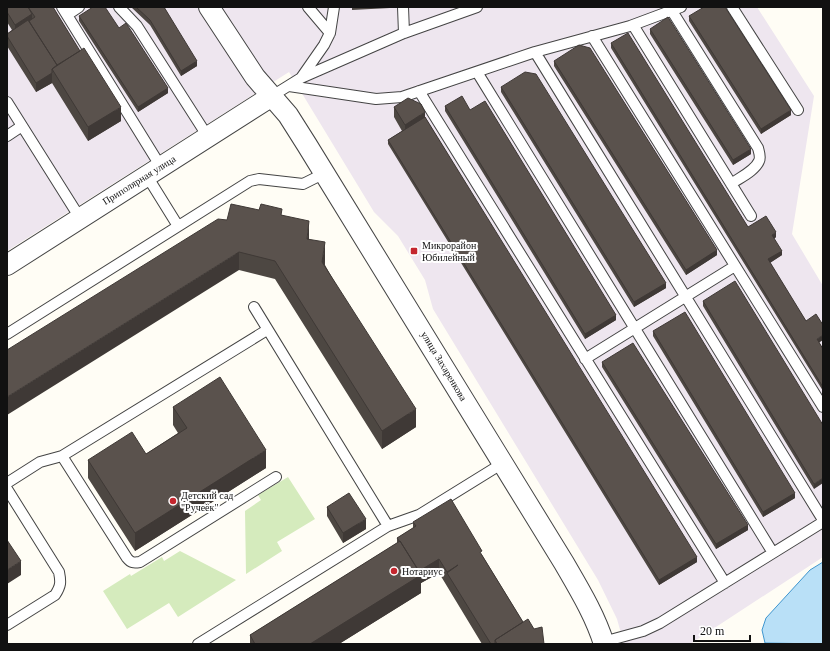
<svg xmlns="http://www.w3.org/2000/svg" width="830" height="651" font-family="'Times New Roman',serif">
<rect width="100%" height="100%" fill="#fffdf5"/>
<path fill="#eee6ef" d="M7,7h750l57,89 -22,138 31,52v271l-133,87h-66l-7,-25 -19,-39 -165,-271 -8,-29 -27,-44 -24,-24 -85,-140 -282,179z"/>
<path fill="#d5ebbd" d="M288,477l27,42 -38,23 5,9 -36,23 -1,-63 16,-11 -3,-5z
M180,551l56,29 -58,37 -9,-14 -42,26 -24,-38 27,-17 1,2 31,-19 2,4z"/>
<path fill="#b9e0f7" stroke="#3f96cf" d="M823,562v82l-58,-1 -3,-13 4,-12 44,-48z"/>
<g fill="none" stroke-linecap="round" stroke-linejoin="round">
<defs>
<path id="lane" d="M62,7l99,160
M119,7l18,19 71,111
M308,7l22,26
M403,7l1,26
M732,7l66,103
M672,11l86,137c1,4 3,9 1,13 -4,10 -20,17 -28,23
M67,15l12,-8
M633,25l118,191
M592,36l231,371
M535,52l288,468
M477,72l296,481
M301,78l103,-45 73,-26
M289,86l87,13 26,-2 133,-45 95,-26 51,-19
M419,91l306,492
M272,96l29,-18 23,-33 6,-12 4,-26
M7,102l73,116
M7,136l15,-10
M147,176l31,50
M254,307l134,219
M7,334l243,-153 9,-2 44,5 22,-11
M585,359l150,-93
M62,456l65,102c4,5 7,5 13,4l136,-85
M7,483l33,-21 22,-6 205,-126
M7,489l52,83c2,10 2,14 -4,23l-48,30
M603,642l40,-11 17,-8 163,-101
M198,644l190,-118 31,-11 84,-52"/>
<path id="street" d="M209,7l46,70 33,38 19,30 257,418c15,26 31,52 40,81
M7,265l265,-169"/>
</defs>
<use href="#lane" stroke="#444" stroke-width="12"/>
<use href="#street" stroke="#444" stroke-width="22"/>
<use href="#lane" stroke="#fff" stroke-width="10"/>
<use href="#street" stroke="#fff" stroke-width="20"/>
</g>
<path fill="#4d4742" d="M7,7h46l68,114 -33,20 -36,-58 -16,9 -29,-46v-12l5,-4 -5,-8z
M131,7h33l33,59 -16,10 -31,-51z
M352,7h38v1l-38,2z
M79,16l40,12 49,65 -30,19 -59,-91z
M689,16l102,99 -30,19 -72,-113z
M650,29l101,125 -18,11 -83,-131z
M611,43l137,184 28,10 -2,2 8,16 -12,8 53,86v42l-212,-343z
M554,61l163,194 -31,20 -132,-209z
M501,87l165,201 -32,19 -133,-215z
M445,106l25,4 146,210 -31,19 -140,-228z
M394,107l31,10 272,445 -38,23 -271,-441v-4l14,-9 -8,-14z
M282,215l27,24 16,21v5l91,162 -34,22 -107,-170 -36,-9 -12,-50z
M703,301l120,124 -9,64 -111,-183z
M653,331l142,167 -32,19 -110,-181z
M602,362l146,168 -32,19 -114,-182z
M173,407l93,61 -131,83 -47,-73v-18l58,-6 32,-21 -5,-8z
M327,507l39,22 -23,14 -16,-27z
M413,522l69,33 41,67 11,7 10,15h-62l-43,-71 -18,10v10l-82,51h-89v-9l147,-92v-5l16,-10z"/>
<path fill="#3f3936" d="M32,14v10l-17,10v-9z
M197,61v5l-16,10v-5z
M52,73v10l-16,9v-9z
M168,88v5l-30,19v-5z
M121,107v14l-33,20v-14z
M791,110v5l-30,19v-5z
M425,112v10l-20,12v-9z
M751,149v5l-18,11v-5z
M309,221v18l-2,17v-17z
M776,232v5l-4,3v-5z
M325,242v18l-3,20v-18z
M717,250v5l-31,20v-5z
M782,251v4l-14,9v-5z
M239,252v18l-232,145v-18z
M666,283v5l-32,19v-5z
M616,315v5l-31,19v-5z
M823,335v5l-6,4v-5z
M416,409v18l-34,22v-18z
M266,450v18l-131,83v-18z
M823,478v5l-9,6v-5z
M795,493v5l-32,19v-5z
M366,519v10l-23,14v-10z
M748,525v5l-32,19v-5z
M697,557v5l-38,23v-5z
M439,559v14l-18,10v10l-82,51h-29l108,-73z
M21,561v14l-14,9v-14z"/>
<path fill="#5a524d" stroke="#3f3936" d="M7,7h21l4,7 -17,11 -8,-13z
M28,7h25l27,44 -23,14 -28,-44 6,-4z
M93,7h12l14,21 7,-5 42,65 -30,19 -59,-91z
M136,7h28l33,54 -16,10 -31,-51z
M704,7h21l66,103 -30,19 -72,-113z
M668,17l83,132 -18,11 -83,-131z
M28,20l29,45 -5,4v4l-16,10 -29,-47v-2z
M628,33l120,194 18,-11 10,16 -4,3 10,16 -14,8 38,62 10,-7 7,11v10l-6,4 6,10v38l-212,-344z
M579,45l11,3 127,202 -31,20 -132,-209z
M84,48l37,59 -33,20 -36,-58z
M525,72l11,2 130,209 -32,19 -133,-215z
M462,96l8,14 15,-9 131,214 -31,19 -140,-228z
M408,98l13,6 4,8 -20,13 -11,-18z
M425,117l272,440 -38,23 -271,-440z
M231,204l28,6 2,-6 21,5 -1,6 28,6 -2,18 18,3 -3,20 94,147 -34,22 -107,-170 -36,-9 -232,145v-47l211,-131 9,1z
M735,281l88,144v53l-9,6 -111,-183z
M685,312l110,181 -32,19 -110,-181z
M633,343l115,182 -32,19 -114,-182z
M220,377l46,73 -131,83 -47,-73 44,-28 14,22 41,-26 -14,-21z
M349,493l17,26 -23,14 -16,-26z
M451,499l31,52 -2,1 43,70 -28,18v4h-4l-44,-71 11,-8 -11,7 -8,-13 -20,12 -19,-30v1l-3,-4 19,-12 -3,-4z
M7,540l14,21 -14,9z
M400,541l21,34 -111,69h-55l-5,-9z
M528,619l6,10 8,-2 2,17h-47l-2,-4z"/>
<g fill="#c4262e" stroke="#fff" stroke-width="1.5">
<rect x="410" y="247" width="8" height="8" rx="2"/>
<circle cx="173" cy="501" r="4"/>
<circle cx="394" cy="571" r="4"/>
</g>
<g text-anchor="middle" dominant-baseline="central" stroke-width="4" stroke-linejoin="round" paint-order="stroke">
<g font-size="10" fill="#111" stroke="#fff">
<text transform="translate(139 180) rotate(-32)">Приполярная улица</text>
<text transform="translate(444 366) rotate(59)">улица Захаренкова</text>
</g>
<g font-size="10" fill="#111" stroke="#fff" text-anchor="start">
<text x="422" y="245">Микрорайон<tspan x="422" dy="12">Юбилейный</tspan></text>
<text x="181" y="495">Детский сад<tspan x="181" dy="12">"Ручеёк"</tspan></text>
<text x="402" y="571">Нотариус</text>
</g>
</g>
<rect width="830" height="651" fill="none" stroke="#111111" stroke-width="16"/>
<path d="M694 635v6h56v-6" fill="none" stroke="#111111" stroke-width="2"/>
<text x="700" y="635" font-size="12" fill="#111111" stroke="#ffffff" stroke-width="3" paint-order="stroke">20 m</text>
</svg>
